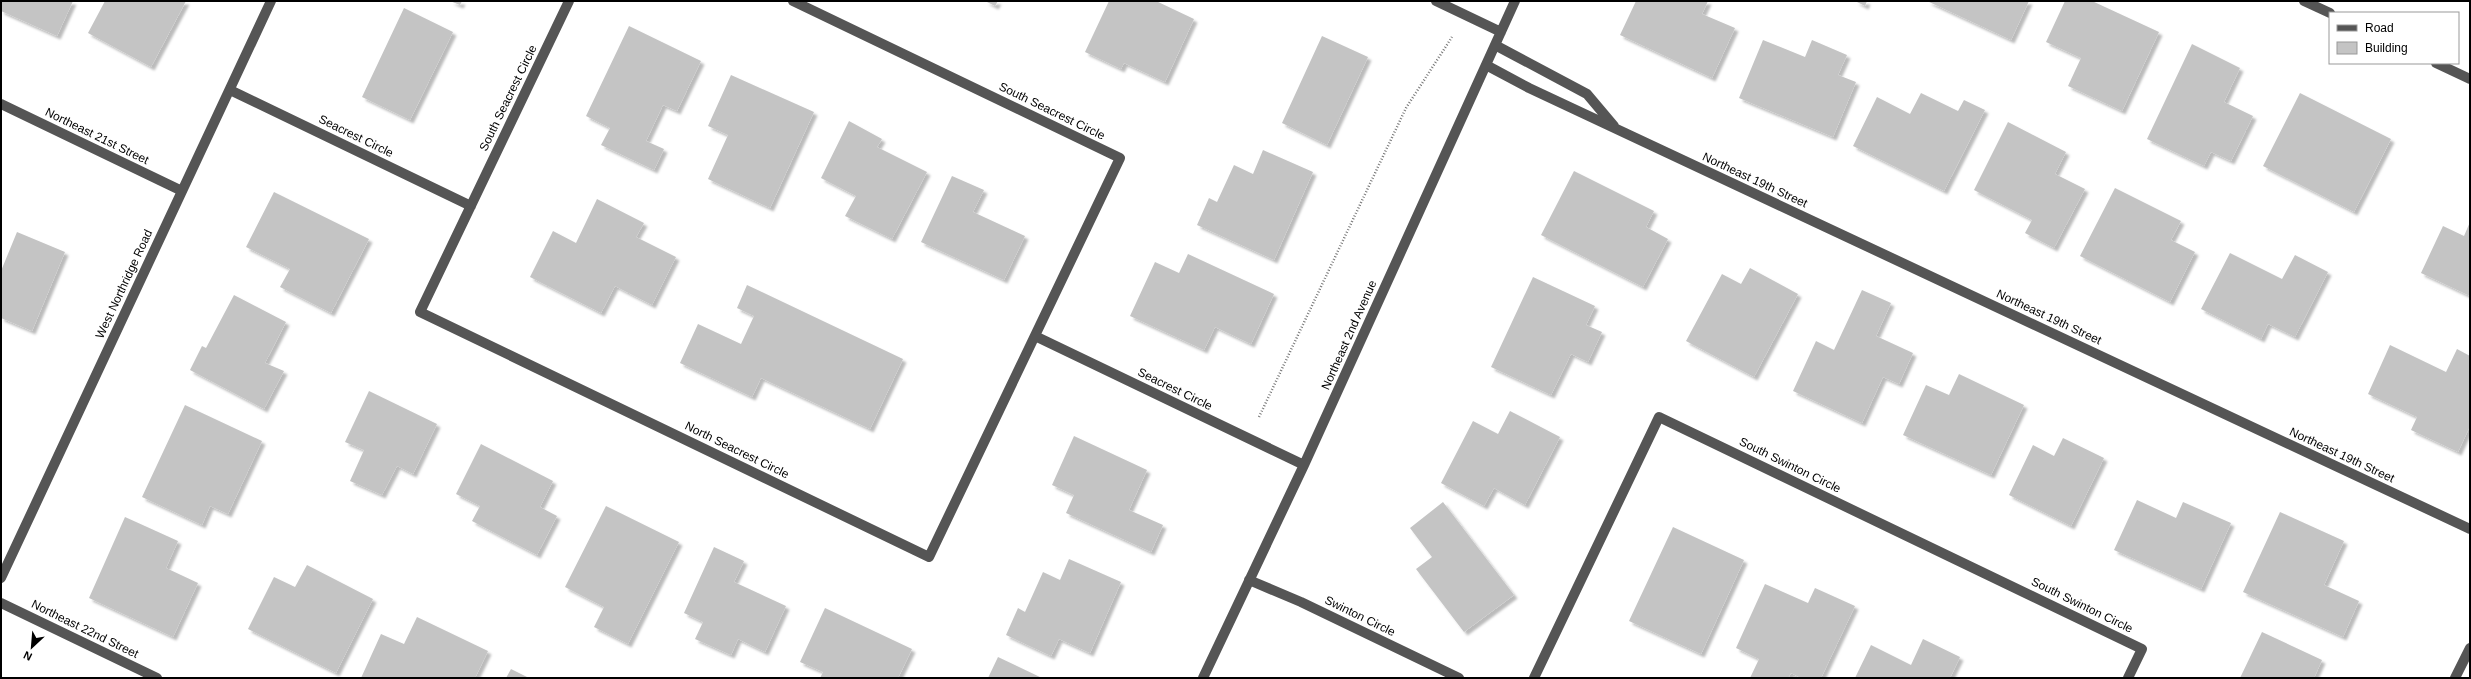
<svg xmlns="http://www.w3.org/2000/svg" width="2471" height="679" font-family="Helvetica,sans-serif">
<defs>
<filter id="shadow"><feDropShadow dx="3.5" dy="3.5" stdDeviation="1" flood-color="#0004"/></filter>
</defs>
<rect width="100%" height="100%" fill="#fff"/>
<path fill="#c4c4c4" filter="url(#shadow)" d="M1,1h72l-16,35 -56,-25z
M105,1h81l-35,66 -63,-34z
M450,1h12l-2,4z
M985,1h13l-3,5z
M1109,1h47l38,18 -29,63 -41,-19 -3,6 -36,-17z
M1636,1h72l-6,13 33,14 -23,50 -92,-43z
M1855,1h12l-2,5z
M1927,1h102l-18,39z
M2065,1h27l67,31 -37,79 -54,-25 13,-28 -35,-16z
M404,8l49,24 -43,88 -48,-23z
M629,26l72,35 -24,50 -14,-6 -17,36 18,8 -10,21 -53,-25 9,-17 -24,-12z
M1322,36l46,21 -41,88 -45,-22z
M1763,40l42,17 7,-17 35,15 -9,20 18,7 -23,55 -94,-39z
M2192,44l48,24 -16,34 29,14 -22,45 -20,-9 -7,14 -57,-27z
M731,75l83,37 -44,96 -62,-29 20,-44 -20,-9z
M1921,93l37,18 6,-11 21,10 -41,81 -91,-45 24,-49 33,17z
M2300,93l91,46 -37,73 -91,-46z
M849,121l33,18 -5,8 50,25 -35,67 -47,-23 11,-20 -35,-18z
M2008,122l58,30 -11,22 30,15 -31,59 -29,-15 7,-13 -58,-30z
M1263,150l50,22 -39,88 -77,-35 12,-27 8,4 17,-37 19,9z
M1574,171l80,40 -8,16 22,12 -25,48 -102,-52z
M952,176l32,14 -11,22 52,24 -21,44 -83,-38z
M2115,188l66,33 -10,19 24,12 -25,50 -90,-46z
M274,192l95,47 -38,74 -51,-26 10,-18 -44,-22z
M597,199l47,24 -8,14 40,20 -24,48 -37,-19 -14,27 -71,-36 23,-46 23,12z
M2470,222v74l-49,-23 22,-47 21,10z
M17,232l48,20 -33,79 -31,-13v-47z
M2230,253l52,26 13,-24 33,17 -33,65 -27,-13 -7,15 -60,-30z
M1188,254l86,40 -23,50 -36,-17 -11,23 -74,-34 25,-54 24,11z
M1750,268l48,26 -44,83 -68,-36 36,-67 19,10z
M1533,277l62,29 -9,19 16,7 -14,30 -17,-8 -20,41 -60,-28z
M747,285l156,74 -33,70 -109,-51 -9,19 -72,-34 18,-39 43,20 13,-28 -17,-8z
M1862,290l29,13 -15,33 37,17 -14,31 -16,-7 -21,46 -69,-32 23,-50 18,9z
M234,295l52,27 -21,41 19,8 -20,38 -74,-39 12,-24 4,2z
M2390,345l56,27 11,-23 13,7v70l-12,26 -47,-22 6,-13 -49,-23z
M1959,374l65,31 -33,70 -88,-40 23,-50 23,10z
M369,391l68,33 -24,50 -16,-8 -15,29 -32,-14 14,-31 -19,-8z
M185,405l77,36 -34,73 -18,-8 -8,19 -60,-28z
M1510,411l50,26 -35,68 -31,-17 -10,18 -43,-23 32,-62 25,13z
M1074,436l73,34 -18,40 34,15 -12,27 -85,-39 8,-18 -22,-10z
M2063,438l41,20 -33,68 -62,-31 24,-50 21,11z
M481,444l72,37 -13,26 17,9 -20,39 -65,-34 8,-15 -24,-12z
M2137,500l39,18 7,-16 48,21 -30,66 -87,-39z
M1443,502l71,93 -50,37 -48,-63 16,-12 -22,-29z
M606,506l73,36 -51,102 -34,-17 10,-20 -39,-20z
M2280,512l64,29 -20,44 35,16 -16,36 -100,-45z
M125,517l53,24 -12,27 32,15 -25,54 -84,-39z
M1673,527l71,33 -43,94 -72,-33z
M714,547l30,14 -10,21 52,24 -21,46 -27,-13 -7,16 -36,-16 8,-17 -19,-9z
M1069,559l52,23 -31,71 -31,-14 -8,17 -45,-21 12,-27 7,4 18,-40 17,8z
M307,565l66,34 -37,74 -88,-44 26,-52 21,10z
M1765,584l43,19 7,-15 40,18 -34,72h-20l-10,-5 -3,5h-38l9,-19 -23,-11z
M825,608l87,41 -14,29h-78l3,-6 -23,-10z
M417,617l71,34 -13,27h-114l20,-44 23,10z
M2262,632l60,28 -8,18h-74z
M1923,639l37,18 -10,21h-95l16,-33 40,20z
M998,657l44,21h-54z
M511,669l18,9h-23z"/>
<g fill="none" stroke-linecap="round" stroke-linejoin="round">
<path stroke="#777" stroke-width="2.5" stroke-dasharray="1 2" stroke-linecap="butt" d="M1259,417l147,-309 46,-71"/>
<path stroke="#555" stroke-width="10" d="M569,1l-149,311 509,245 191,-399 -327,-157
M1436,1l65,31
M2304,1l26,12
M1495,45l92,49 27,32
M2436,63l34,16
M1486,65l43,23 941,441
M230,90l241,116
M1,104l181,87
M1035,336l269,129
M1,578l270,-577
M1249,580l52,22 158,76
M1,603l156,75
M1203,678l101,-213 211,-464
M1534,678l125,-261 483,232 -14,29
M2455,678l15,-30"/>
</g>
<g text-anchor="middle" dominant-baseline="central" stroke-width="3" stroke-linejoin="round" paint-order="stroke">
<g font-size="12" fill="#000" stroke="#fff">
<text transform="translate(508 98) rotate(-64)">South Seacrest Circle</text>
<text transform="translate(1052 111) rotate(26)">South Seacrest Circle</text>
<text transform="translate(97 136) rotate(26)">Northeast 21st Street</text>
<text transform="translate(356 136) rotate(26)">Seacrest Circle</text>
<text transform="translate(1755 180) rotate(25)">Northeast 19th Street</text>
<text transform="translate(124 284) rotate(-65)">West Northridge Road</text>
<text transform="translate(2049 317) rotate(25)">Northeast 19th Street</text>
<text transform="translate(1349 335) rotate(-66)">Northeast 2nd Avenue</text>
<text transform="translate(1175 389) rotate(26)">Seacrest Circle</text>
<text transform="translate(737 450) rotate(26)">North Seacrest Circle</text>
<text transform="translate(2342 455) rotate(25)">Northeast 19th Street</text>
<text transform="translate(1790 465) rotate(26)">South Swinton Circle</text>
<text transform="translate(2082 605) rotate(26)">South Swinton Circle</text>
<text transform="translate(1360 616) rotate(26)">Swinton Circle</text>
<text transform="translate(85 629) rotate(26)">Northeast 22nd Street</text>
</g>
</g>
<rect width="2471" height="679" fill="none" stroke="#000000" stroke-width="4"/>
<rect x="2329" y="12" width="130" height="52" fill="#ffffff" stroke="#999999"/>
<rect x="2337" y="25" width="20" height="6" fill="#555555" stroke="#999999"/>
<text x="2365" y="32" font-size="12" fill="#000000">Road</text>
<rect x="2337" y="42" width="20" height="12" fill="#c4c4c4" stroke="#999999"/>
<text x="2365" y="52" font-size="12" fill="#000000">Building</text>
<g transform="translate(32 647) rotate(206)" stroke="#ffffff" stroke-width="3" paint-order="stroke">
<path d="M0-3L7 15L0 10L-7 15Z" fill="#000000"/>
<text y="-6" font-size="11" font-weight="bold" text-anchor="middle" fill="#000000">N</text>
</g>
</svg>
